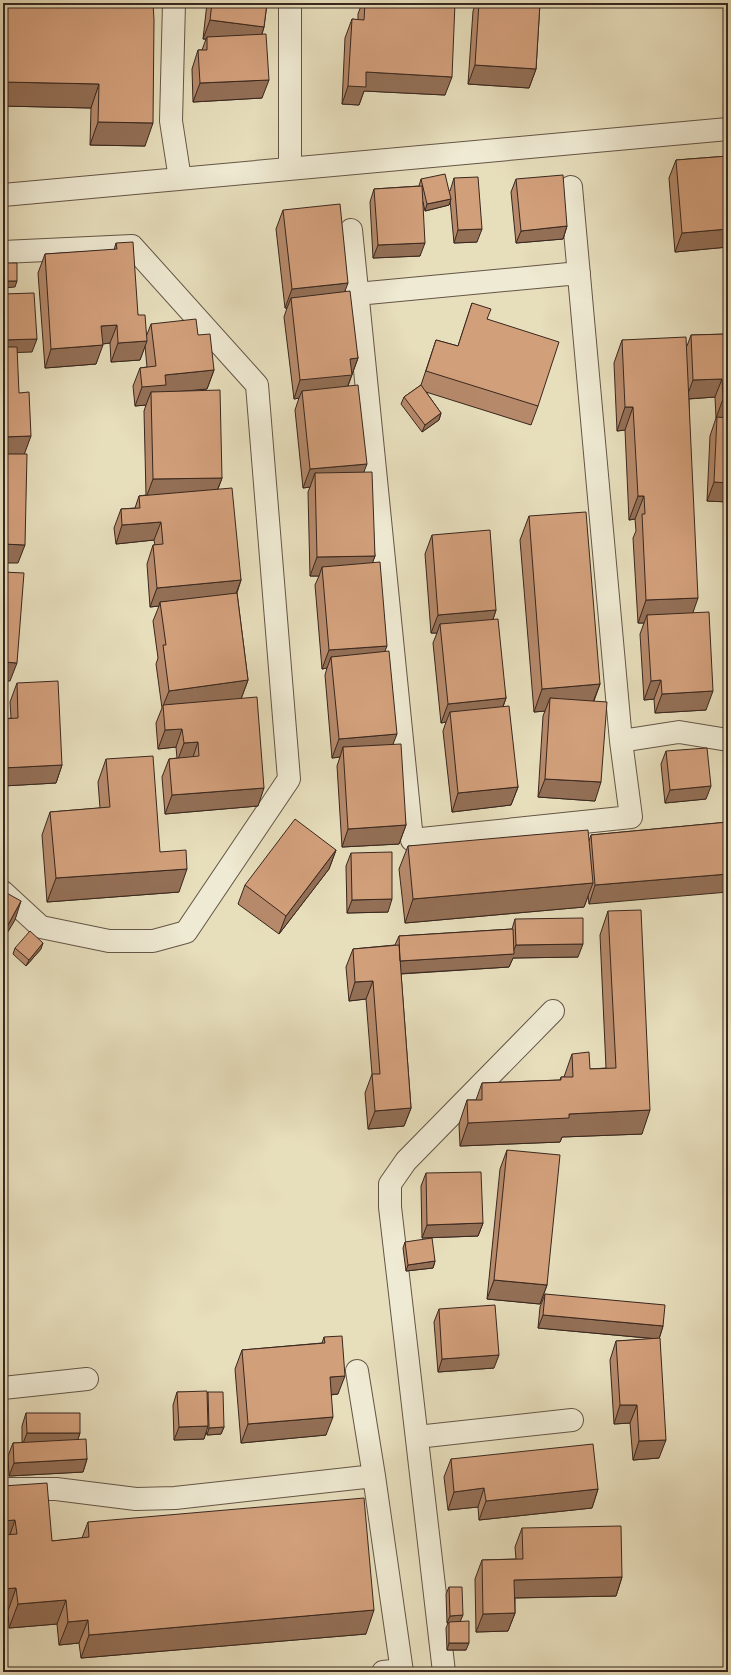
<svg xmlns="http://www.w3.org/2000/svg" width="731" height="1675" font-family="'IM FELL English',serif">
<rect width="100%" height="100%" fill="#e7debc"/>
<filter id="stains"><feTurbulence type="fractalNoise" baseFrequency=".005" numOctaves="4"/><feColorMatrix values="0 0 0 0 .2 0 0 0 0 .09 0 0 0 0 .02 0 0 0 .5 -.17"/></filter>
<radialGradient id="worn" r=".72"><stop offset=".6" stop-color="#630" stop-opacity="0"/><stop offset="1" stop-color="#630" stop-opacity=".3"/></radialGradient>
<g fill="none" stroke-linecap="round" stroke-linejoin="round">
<defs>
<path id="minor" d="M174,3l-3,118 9,58
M290,169v-166
M571,187l50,554
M3,195l725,-66
M351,230l61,610 219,-23 -10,-76 58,-9 49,8
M3,252l129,-6 125,139 32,394 -103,153 -33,9h-44l-68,-14 -38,-35
M357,294l222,-21
M357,1371l17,105 28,196
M3,1388l84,-9
M417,1437l155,-17
M3,1489h53l80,10 39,-1 199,-22
M383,1672l19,-2
M444,1672l-54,-465v-23l16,-23 147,-150"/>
</defs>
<use href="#minor" stroke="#645546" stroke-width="24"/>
<use href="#minor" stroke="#efead3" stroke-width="22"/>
</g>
<path fill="#b5896a" stroke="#39271e" d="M3,3h150l-8,143 -55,-1 1,-37 -88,-2z
M207,3h60l-3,24 -2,7v64l-69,4 -1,-33 6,-19h4l4,-11h-3z
M362,3h93l-10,92 -81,-4 -5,14 -17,-1 3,-66 7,-19 6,1v-6z
M476,3h64l-4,66 -7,19 -61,-4 5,-73z
M728,156v91l-53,5 -6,-74 7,-18z
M454,178l23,64 -23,1 -4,-43 -1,5 -24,6 -2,-9 -3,54 -47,2 -3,-56 4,-13 45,-3 2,-7 29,12z
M516,179l51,47 -4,13 -47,4 -5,-51z
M283,210l62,82 13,66 -10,28 16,86 11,84 -3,7 13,89 8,92 13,81 -7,19 -57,3 -5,-81 3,-9 -8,1 -7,-83 2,-7 -5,1 -7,-84 4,-9h-9l-2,-84 2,-5 -7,1 -8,-78 4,-12 -5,1 -10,-82 3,-9h-2l-9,-79z
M116,243l22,72 8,22 5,-13 47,11 16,35 -7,19 -25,2 40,87 -4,11 23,91 -4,13 11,87 -7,19 17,107 -93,8 -3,-37 7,-18 8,-1 -1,-11 -18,2 -2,-26 6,-15 -6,-44 2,-6 -5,-37 6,-15 -9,1 -3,-43 6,-19h2l-1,-5 -38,4 -2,-16 7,-19 14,-1 4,-12 7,-1 -2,-84 2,-6 -11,1 -2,-20 7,-18 7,-1 -2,-21 -5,14 -29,2 -1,-19 -8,1 -6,20 -51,4 -7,-95 7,-19 69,-4z
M472,303l15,16 51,87 -7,19 -105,-33 15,21 -2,7 -17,12 -21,-28 3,-7 17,-12 15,-45 22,6z
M728,334v83l-6,1h6v84l-21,-1 3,-65 6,-18 -1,-21 -26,2 4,214 13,97 -51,3 -1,-14 -10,1 -4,-66 4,-11h-6l-5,-85 3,-7 -1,-12 -6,1 -4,-90 -8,1 -3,-68 8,-23 65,6 4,-11z
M529,516l71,168 -6,17 1,100 -57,-4 5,-81 2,-5 -11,1 -14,-172z
M432,535l64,75 -3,9 13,79 -3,9 15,80 -7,18 -59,7 -9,-81 3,-9 -5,1 -8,-80 4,-10h-6l-6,-79z
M17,683l45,82 -6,18 -53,3v-67l8,-1 -1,-16z
M666,751l40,48 -41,4 -4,-39z
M106,759l54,93 19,40 -132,10 -5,-67 8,-23 50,-4 -2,-26z
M728,822l-139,82 -1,-8 -4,11 -179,16 -6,-54 9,-23 181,-5 2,-6z
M336,850l-7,19 -50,65 -41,-30 7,-19z
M351,853l37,59 -41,1 -1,-47z
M608,911l34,223 -80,3 -2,5 -100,4 -1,-22 8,-24h9l6,-17 78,-3 1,-3h3l8,-23 18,15 16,-1 -6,-133z
M515,919l63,38 -65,1 -4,9 -108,7 10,134 -7,18 -36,3 -3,-36 7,-19 -6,-75 -17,2 -3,-34 7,-18 42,-4 4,-9 113,-7z
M15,948l26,1 -15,17 -13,-12z
M507,1150l40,135 -7,19 -53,-5 13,-130z
M426,1173l57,50 -5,13 -56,2 -1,-52z
M405,1242l30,19 -2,7 -27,3 -3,-23z
M545,1294l118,32 -4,13v119l-26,2 -3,-37 -16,1 -4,-64 6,-19 42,-2 -120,-11 2,-21z
M439,1309l55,59 -56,4 -4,-50z
M324,1337l14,57 -7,1 -5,40 -85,8 -6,-74 7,-19 80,-7z
M177,1392l30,1 1,-1 16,35 -3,7 -14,1 -1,-4 -2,8 -30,1 -1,-35z
M26,1413l54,20 -2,6 9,20 -4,13 -74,4 -1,-20 5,-13h9v-17z
M451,1459l147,30 -6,19 -113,12 -1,-13 -30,3 -4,-33z
M3,1486l49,55 30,-3 6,-16 278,112 -285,24 -2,-15 -20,2 -2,-21 -48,4 -1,-17z
M522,1528l100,49 -6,19 -101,2v15l-7,18 -32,1 -1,-53 7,-19 34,-1 -1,-12z
M449,1587l11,34 6,29h-19l-1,-22 2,-5h-1l-1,-29z"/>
<path fill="#936f56" stroke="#39271e" d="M210,20l54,7 -6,19 -51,-9 -1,2h-3z
M475,65l61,4 -7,19 -61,-4z
M366,72l86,5 -7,18 -81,-4 -5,14 -17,-1 6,-18z
M269,80l-7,18 -69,4 7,-19z
M3,82l96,2 -8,24 -88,-2z
M98,122l55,1 -8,23 -55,-1z
M451,199l-2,6 -24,6 2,-7z
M567,226l-4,13 -47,4 5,-12z
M482,229l-5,13 -23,1 4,-13z
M728,229v18l-53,5 7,-19z
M425,243l-5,13 -47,2 5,-13z
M3,281h14l-2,6 -12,1z
M348,283l-7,19 -50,-4 -4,10h-2l7,-19z
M117,325l-7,18 -15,2 6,-19z
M37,339l-5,13 -29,1v-13z
M147,341l-7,19 -29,2 7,-19z
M103,345l-7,19 -51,4 6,-19z
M358,358l-13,35 -43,-2 -3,7 -5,1 6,-19 50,-21z
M214,370l-7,19 -44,4 -12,-1 -5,13 -11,1 7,-19 23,-12z
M722,379l-7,18 -29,2 7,-19z
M723,399h5v18l-12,1z
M625,407h8l-8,23 -8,1z
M441,413l-2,7 -17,12 3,-7z
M31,436l-7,19 -21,1v-19z
M367,464l-7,18 -45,-9 -5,14 -7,1 7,-19z
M222,478l-7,18 -69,2 7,-19z
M714,482l14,1v19l-21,-1z
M638,496h6l-9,23 -6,1z
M161,522l-7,18 -38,4 6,-19z
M3,544l22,1 -7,18h-15z
M375,556l-7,19 -46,-8 -3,9h-9l7,-19z
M241,580l-7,19 -74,3 -1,4 -9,1 7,-19z
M698,598l-8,23 -43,-6 -3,8h-6l8,-23z
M496,610l-6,19 -50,-5 -3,9h-6l7,-18z
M387,646l-7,18 -49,-7 -4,11 -5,1 7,-19z
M3,662l14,1 -7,18h-7z
M248,680l-7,19 -78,7 6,-15z
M661,680l-7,19 -10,1 7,-19z
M600,684l-9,23 -41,-9 -5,13 -11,1 8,-23z
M713,691l-7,19 -51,3 7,-19z
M506,698l-7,19 -49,-5 -4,10 -5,1 7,-19z
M182,729l-6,18 -18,2 7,-19z
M397,734l-7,18 -47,-5 -3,10 -8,1 7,-19z
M198,742l-6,18 -15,2 7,-19z
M62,765l-6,18 -53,3v-18z
M545,779l56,3 -6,19 -57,-4z
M711,786l-5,13 -41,4 5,-13z
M518,787l-7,18 -59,7 6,-19z
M264,788l-6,18 -93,8 7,-19z
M406,825l-7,19 -57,3 6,-18z
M336,850l-7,19 -50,65 7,-18z
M187,869l-8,23 -132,10 9,-24z
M728,874v18l-139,12 6,-19z
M593,883l-9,24 -179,16 8,-24z
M392,899l-4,13 -41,1 5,-13z
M21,901l-6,19 -12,20v-6z
M43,943l-2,6 -15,17 3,-6z
M583,944l-5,13 -65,1 -4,9 -114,7 5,-13 112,-7 4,-9z
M373,981l-7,18 -17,2 6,-19z
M411,1108l-7,18 -36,3 7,-18z
M650,1110l-8,24 -80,3 -2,5 -100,4 8,-23 101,-9z
M483,1223l-5,13 -56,2 5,-13z
M435,1261l-2,7 -27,3 2,-6z
M494,1280l53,5 -7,19 -53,-5z
M543,1315l120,11 -4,13 -121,-11z
M499,1355l-5,13 -56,4 4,-13z
M345,1376l-7,18 -15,1 7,-18z
M620,1405h17l-7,18 -16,1z
M333,1417l-7,18 -85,8 7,-19z
M208,1426l-4,13 -30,1 5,-13z
M224,1427l-3,7 -14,1 2,-7z
M27,1433h53l-4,12 -54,1z
M666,1440l-7,18 -26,2 6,-19z
M87,1459l-4,13 -74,4 5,-13z
M484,1488l-6,19 -30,3 6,-18z
M598,1489l-6,19 -113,12 7,-19z
M15,1520l-8,23 -4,1v-23z
M622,1577l-6,19 -109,2 7,-18z
M16,1588l-8,23 -5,1v-23z
M66,1600l-9,24 -48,4 9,-24z
M374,1610l-8,24 -285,24 8,-23z
M515,1613l-7,18 -32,1 7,-18z
M463,1615l-3,7 -13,1 3,-7z
M88,1620l-9,23 -20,2 9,-23z
M449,1643h20l-3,7h-19z"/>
<path fill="#d29f7b" stroke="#39271e" d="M3,3h150l1,17 -1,103 -55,-1 1,-38 -96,-2z
M212,3h55l-3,24 -54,-7z
M365,3h90l-3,74 -86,-5v15l-18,-1 4,-67 12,1z
M479,3h61l-4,66 -61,-4z
M266,34l3,46 -69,3 -2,-33h9v-13z
M728,156v73l-46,4 -6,-73z
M445,174l6,25 -24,5 -6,-25z
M563,175l4,51 -46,5 -5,-52z
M478,177l4,52 -24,1 -4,-52z
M422,186l3,57 -47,2 -4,-56z
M340,204l8,79 -56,6 -9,-79z
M133,242l5,73h7l2,26 -29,2 -1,-18 -16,1 2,19 -52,4 -6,-95 72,-5 -1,-6z
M3,263h14v18h-14z
M350,291l8,67 -8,1 2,16 -52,5 -9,-82z
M34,293l3,46 -34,1v-46z
M472,303l19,6 -4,10 72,23 -21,64 -112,-35 10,-31 22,6z
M196,319l2,16 12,-1 4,36 -49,5 1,10 -24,2 -2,-19 16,-2 -5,-42z
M728,334v65h-5l-1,-20 -29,1 -2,-45z
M686,337l12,261 -52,2 -4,-86h3l-1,-18h-6l-5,-89h-8l-3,-67z
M3,347h14l2,46 10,-1 2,44 -28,1z
M358,385l9,79 -57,5 -8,-78z
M421,385l20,28 -16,12 -21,-28z
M220,390l2,88 -69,1 -2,-87z
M717,417l11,1v65l-14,-1z
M3,454h24l-2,91 -22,-1z
M372,472l3,84 -58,1 -2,-84z
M232,488l9,92 -84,8 -4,-43 10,-1 -2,-22 -39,3 -1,-16 19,-1 -1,-12z
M586,512l14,172 -58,5 -13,-173z
M490,530l6,80 -58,5 -6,-80z
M380,562l7,84 -58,4 -7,-83z
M3,572l21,1 -7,90 -14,-1z
M237,593l11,87 -79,11 -6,-46h3l-6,-43z
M709,612l4,79 -51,3 -1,-14 -10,1 -4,-66z
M498,619l8,79 -58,6 -8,-80z
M389,651l8,83 -58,5 -8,-82z
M58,681l4,84 -59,3v-49l15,-1 -1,-35z
M257,697l7,91 -92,7 -3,-36 30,-3 -1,-14 -14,1 -2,-14 -17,1 -2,-25z
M550,698l57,4 -6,80 -56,-3z
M509,706l9,81 -60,6 -8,-81z
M401,744l5,81 -58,4 -5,-82z
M707,748l4,38 -41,4 -4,-39z
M153,756l7,96 26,-2 1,19 -131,9 -6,-66 60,-5 -4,-48z
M295,819l41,31 -50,66 -41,-31z
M728,822v52l-133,11 -4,-50z
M588,830l5,53 -180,16 -5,-53z
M392,852v47l-40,1 -1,-47z
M3,891l18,10 -18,33z
M641,910l9,200 -81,4v4l-101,5 -1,-23h15v-17l79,-3v-3h12l-1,-23 17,-2 1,17 26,-1 -8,-157z
M583,918v26l-67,1 -1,-26z
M513,929l1,25 -114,7 -1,-25z
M30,931l13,12 -14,17 -14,-12z
M399,945l12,163 -36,3 -3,-37h8l-7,-93 -18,1 -2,-33z
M507,1150l53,5 -13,130 -53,-5z
M481,1172l2,51 -56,2 -1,-52z
M432,1238l3,23 -27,4 -3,-23z
M545,1294l120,11 -2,21 -120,-11z
M495,1305l4,50 -57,4 -3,-50z
M342,1336l3,40 -15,1 3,40 -85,7 -6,-74 83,-7 -1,-6z
M660,1338l6,102 -27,1 -2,-36h-17l-4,-64z
M207,1391l1,35 -29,1 -2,-35z
M208,1392h15l1,35 -15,1z
M26,1413h54v20h-53z
M86,1439l1,20 -73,4 -1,-20z
M593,1444l5,45 -112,12 -2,-13 -30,4 -3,-33z
M47,1483l5,58 37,-4 -1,-15 276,-24 10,112 -285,25 -1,-15 -20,2 -2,-22 -48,4 -2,-16 -13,1v-54l14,-1 -2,-14 -12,1v-35z
M621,1526l1,51 -108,3 1,33 -32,1 -1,-54 41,-1 -1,-31z
M449,1587h13l1,28 -13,1z
M469,1621v22h-20v-21z"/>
<rect width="731" height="1675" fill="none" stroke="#e7debc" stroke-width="16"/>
<rect x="4" y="4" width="723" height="1667" fill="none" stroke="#39271e" stroke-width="2"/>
<rect x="8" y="8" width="715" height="1659" fill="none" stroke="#39271e"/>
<rect width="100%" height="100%" filter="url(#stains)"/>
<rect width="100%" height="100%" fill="url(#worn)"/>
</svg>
